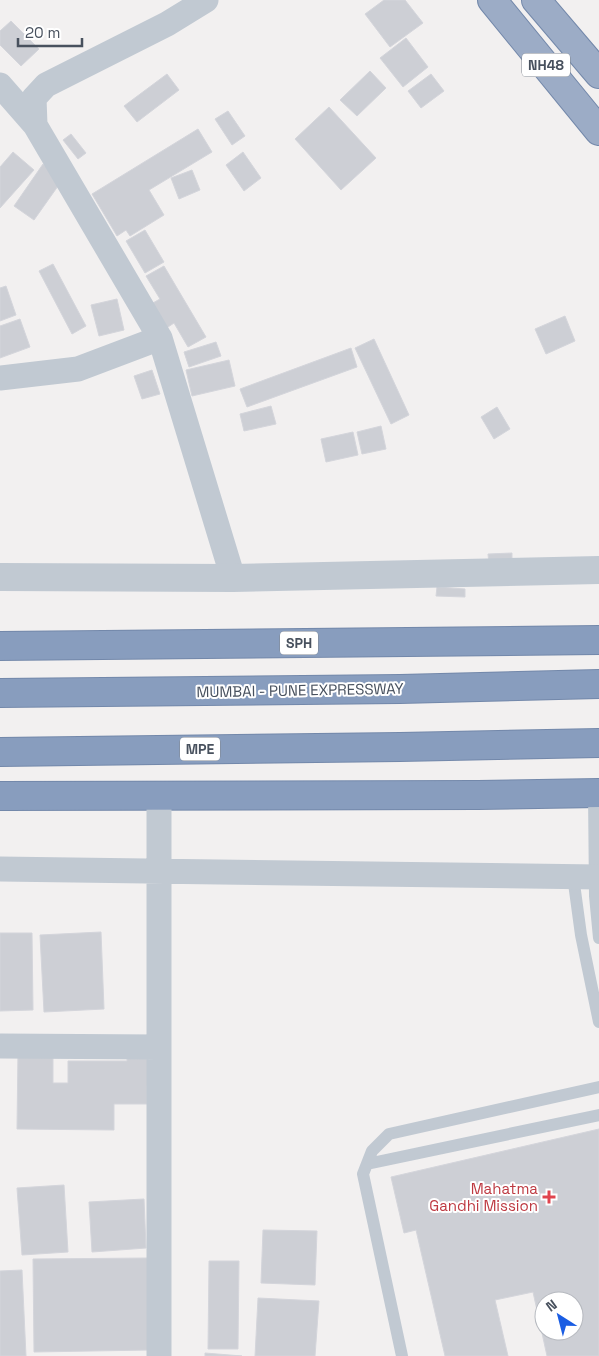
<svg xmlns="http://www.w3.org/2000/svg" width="599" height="1356" font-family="'Space Grotesk',sans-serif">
<rect width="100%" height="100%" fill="#f2f0f0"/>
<path fill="#cdcfd5" stroke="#d4d5db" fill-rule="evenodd" d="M384,0h21l18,23 -33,24 -25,-33z
M11,21l28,28 -18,17 -21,-21v-14z
M406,38l22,29 -25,20 -23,-29z
M370,71l16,17 -29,28 -17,-16z
M167,74l12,16 -42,32 -13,-16z
M431,74l13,17 -23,17 -13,-17z
M329,107l47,51 -35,32 -46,-51z
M228,111l17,25 -13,9 -17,-26z
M198,129l14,23 -63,38 15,25 -34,21 -4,-6 -9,6 -25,-42z
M71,134l15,19 -8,6 -15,-19z
M13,152l21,18 -34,38v-41z
M243,152l18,26 -17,13 -18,-26z
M43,164l20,15 -29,41 -20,-14z
M192,170l8,20 -21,9 -8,-21z
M145,230l19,32 -19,11 -19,-32z
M53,264l33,62 -14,8 -33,-63z
M164,266l42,71 -18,10 -14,-24 -9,6 -14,-25 9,-5 -14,-23z
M6,286l10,29 -16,6v-33z
M117,299l7,31 -25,6 -8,-31z
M565,316l10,25 -29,13 -11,-25z
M20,319l10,28 -30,11v-32z
M374,339l35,76 -18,9 -36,-76z
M216,342l5,14 -32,11 -5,-15z
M351,348l6,19 -110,40 -7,-18z
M229,360l6,26 -43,10 -6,-26z
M152,370l8,24 -18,5 -8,-23z
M271,406l5,18 -32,7 -4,-17z
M497,407l13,22 -16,10 -13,-22z
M381,426l5,23 -24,5 -5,-22z
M353,432l5,23 -32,7 -5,-23z
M512,553v10l-23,1 -1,-10z
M437,587l28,2v8l-29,-1z
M101,932l3,77 -60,3 -4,-77z
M0,933h32l1,77 -33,1z
M18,1051h35v32h15v-22h59v-10h21l-1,53h-33v26l-97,-1z
M599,1129v227h-52l-14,-64 -38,8 13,56h-63l-29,-126 -12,3 -13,-56zM544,1301h30v30h-30z
M64,1185l4,67 -46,3 -5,-67z
M144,1199l2,49 -54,4 -3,-50z
M263,1230l54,1 -2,54 -54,-2z
M148,1258l1,92 -115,2 -1,-93z
M209,1261h30l-1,88h-30z
M22,1270l4,86h-26v-85z
M258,1298l61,3 -4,55h-60z
M205,1353l37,3h-37z"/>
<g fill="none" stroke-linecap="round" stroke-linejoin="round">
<defs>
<path id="trunk" d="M492,0l107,131
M536,0l63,74"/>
<path id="motorway" d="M0,646l599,-6
M0,693l400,-4 199,-5
M0,752l400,-5 199,-4
M0,796l478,-1 121,-2"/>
</defs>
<use href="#trunk" stroke="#7388aa" stroke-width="30"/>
<use href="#motorway" stroke="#7388aa" stroke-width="30"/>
<path stroke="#c1c9d2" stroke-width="12" d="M594,793l1,103 4,42
M573,876l8,59 18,87
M367,1164l232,-49
M402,1356l-39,-182 9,-23 17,-17 210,-47"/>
<path stroke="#c1c9d2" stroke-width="25" d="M206,0l-39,24 -121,61 -12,13 1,27 125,213 73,240
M0,85l35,40
M0,378l78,-9 82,-31
M0,869l599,8
M0,1046l159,1
M159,1356v-560"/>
<path stroke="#c1c9d2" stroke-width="28" d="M0,577l233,1 366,-8"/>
<use href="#trunk" stroke="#9cacc6" stroke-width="28"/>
<use href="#motorway" stroke="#889dbe" stroke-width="28"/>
</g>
<path fill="#e0444e" stroke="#fff" stroke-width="2" d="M546.5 1189.5h5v5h5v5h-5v5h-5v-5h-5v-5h5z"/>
<g text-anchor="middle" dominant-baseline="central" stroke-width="4" stroke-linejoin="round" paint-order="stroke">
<g fill="#fff" stroke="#7f858e" stroke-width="1">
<rect x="522" y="53.5" width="48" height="23" rx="4"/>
<rect x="280" y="631.5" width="38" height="23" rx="4"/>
<rect x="180" y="737.5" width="40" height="23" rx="4"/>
</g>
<g font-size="14" font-weight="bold" fill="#48515e">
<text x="546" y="65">NH48</text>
<text x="299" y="643">SPH</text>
<text x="200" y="749">MPE</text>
</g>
<g font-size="15" fill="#48515e" stroke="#fff">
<text transform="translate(300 690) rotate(-1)">MUMBAI - PUNE EXPRESSWAY</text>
</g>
<g font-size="15" fill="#be3a42" stroke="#fff" text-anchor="end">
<text x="538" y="1188">Mahatma<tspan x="538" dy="17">Gandhi Mission</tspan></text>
</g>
</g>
<g transform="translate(559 1316) rotate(324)"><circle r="24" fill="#ffffff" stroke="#b6b9bf"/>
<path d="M0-4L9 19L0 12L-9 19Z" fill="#1a5de3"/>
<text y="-8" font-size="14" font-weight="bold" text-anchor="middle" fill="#48515e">N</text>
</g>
<path d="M18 38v8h64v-8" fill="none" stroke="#48515e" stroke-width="2.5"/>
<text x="25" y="38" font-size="15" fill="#48515e" stroke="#ffffff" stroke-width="4" paint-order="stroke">20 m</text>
</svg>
